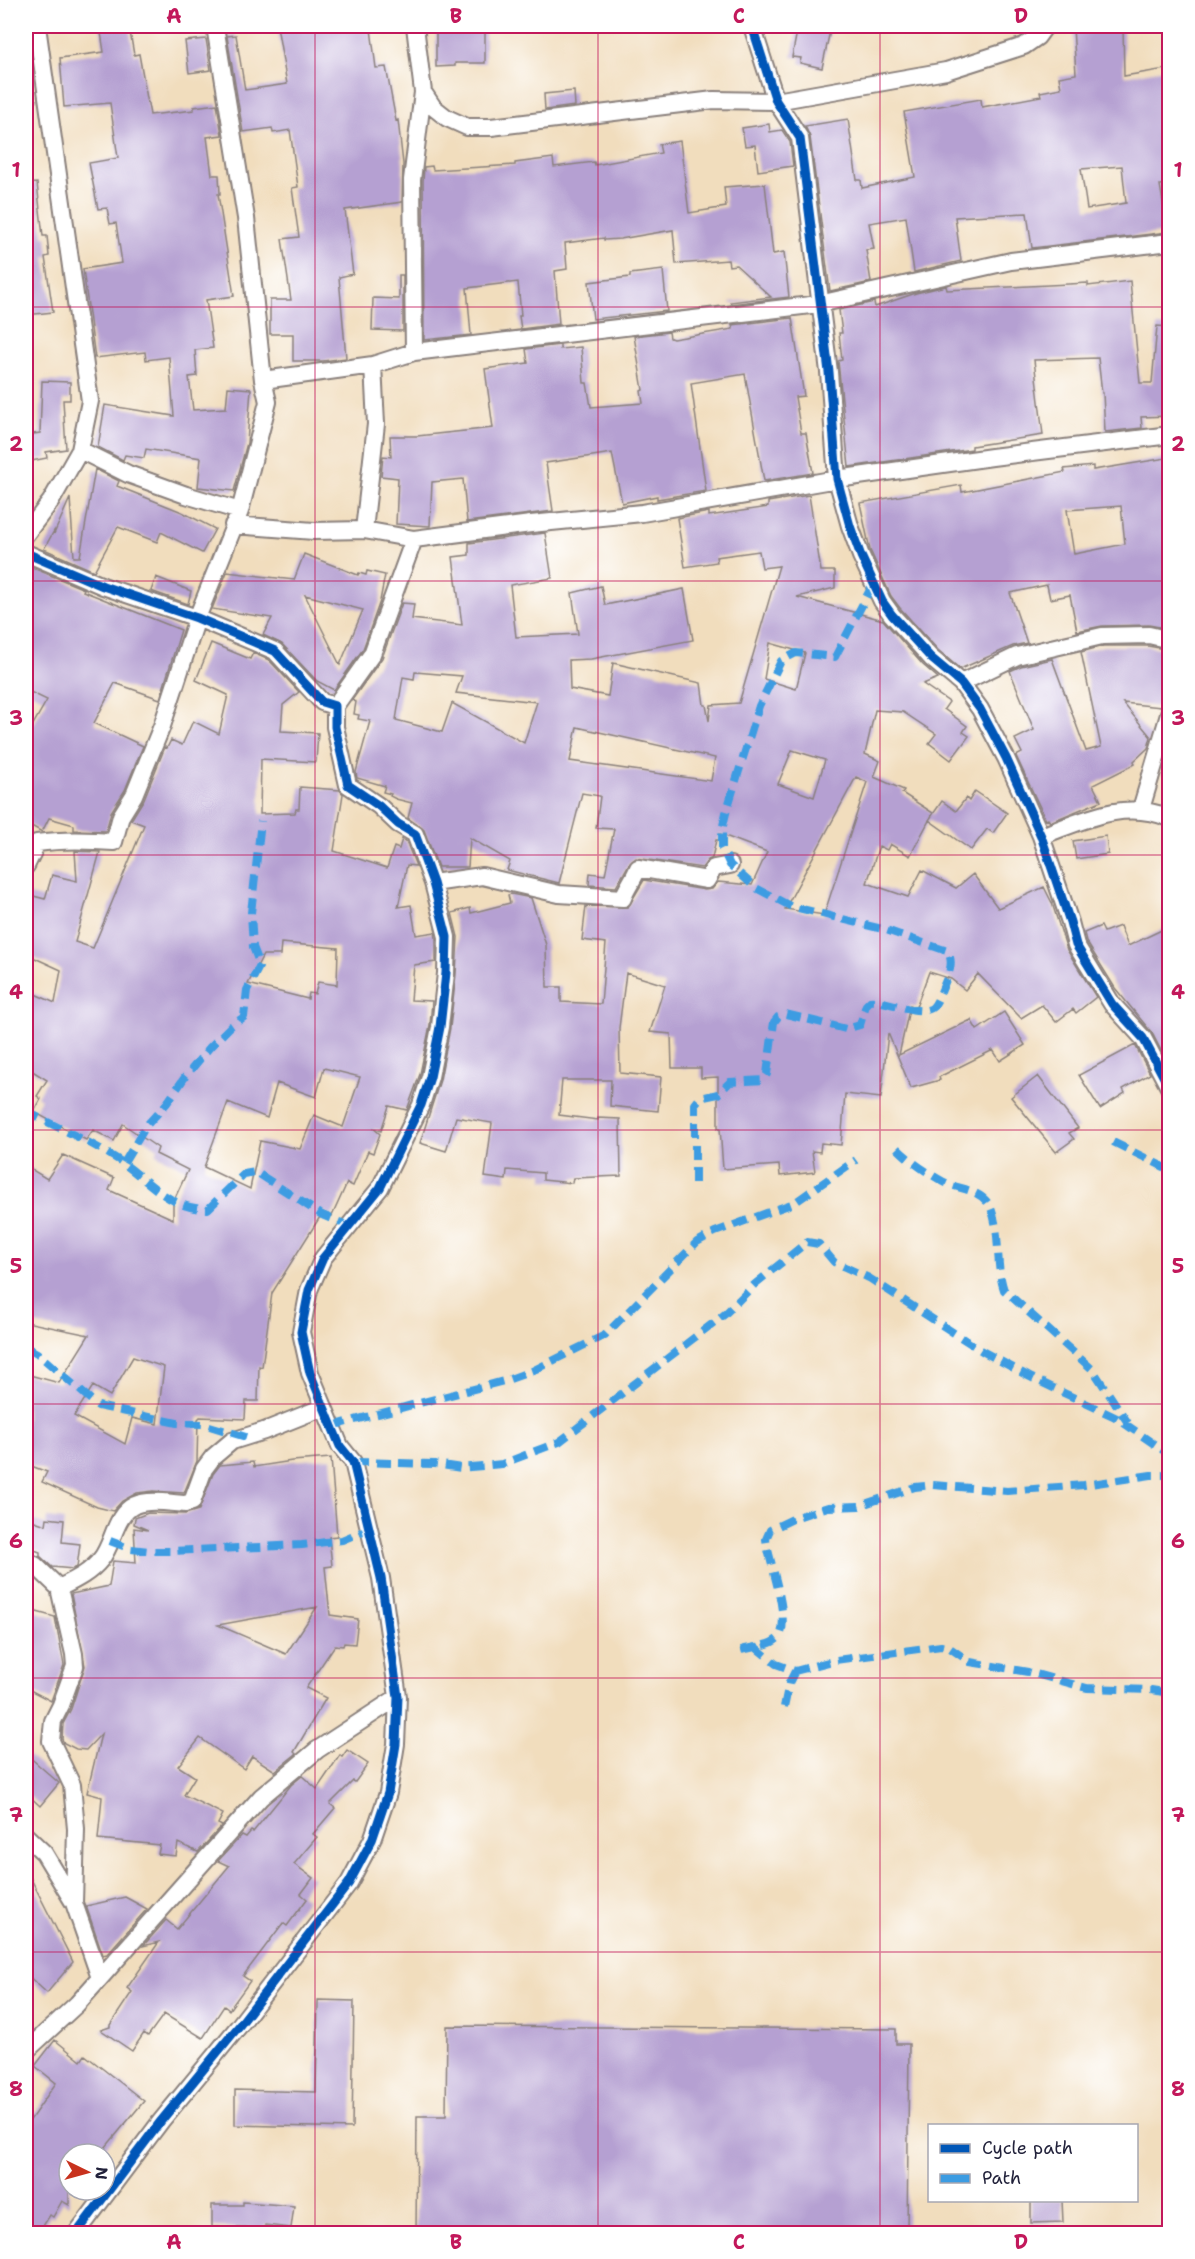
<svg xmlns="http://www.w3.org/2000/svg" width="1195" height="2259" font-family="'Shantell Sans',sans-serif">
<rect width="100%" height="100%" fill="#fff"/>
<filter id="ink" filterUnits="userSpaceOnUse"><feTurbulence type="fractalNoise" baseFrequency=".0167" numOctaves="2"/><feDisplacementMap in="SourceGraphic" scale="12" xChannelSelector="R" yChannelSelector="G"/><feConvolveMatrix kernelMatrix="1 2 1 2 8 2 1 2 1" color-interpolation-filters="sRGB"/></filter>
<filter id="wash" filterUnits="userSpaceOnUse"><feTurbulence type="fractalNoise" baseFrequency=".008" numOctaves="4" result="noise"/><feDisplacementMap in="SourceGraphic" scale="24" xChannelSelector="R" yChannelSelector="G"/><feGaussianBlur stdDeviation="1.35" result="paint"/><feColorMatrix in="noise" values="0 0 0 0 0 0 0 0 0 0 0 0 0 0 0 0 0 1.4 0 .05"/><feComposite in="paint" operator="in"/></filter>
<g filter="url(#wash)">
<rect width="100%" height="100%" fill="#f1ddbd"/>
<g id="blocks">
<path fill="#b5a0d2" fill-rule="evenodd" d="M100,26h29l5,29 5,-1 11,61 44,-5v-3l23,-3 5,31 -15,2 5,38h7l1,19h-2l16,102 -28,4 7,48 -18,2 2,26 -8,1 4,33 33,-2 2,-21 23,2 -4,54 -13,48 -36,-4 3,-29 -55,-9 -2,9 -19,-3 -2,5 -25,-13 7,-42 69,11 -5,-59 -23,3 -1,-8 -50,6 -12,-89 39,-6 -6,-40 -6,1 -3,-16 -9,1 -9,-46 29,-5 -8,-55 -46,4 -4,-49 44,-6z
M277,26h76l3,4 15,-1 5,39 10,-1 10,54 2,-1 5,44 -1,38 -57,8 8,64 -14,3 7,81 -23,3h-30v-27h-23v-34h21l-9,-61 17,-2 -7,-49 6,-1 -8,-57 -17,3 -1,-5 -29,4 -16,-96 9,-1 9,55 42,-6z
M436,26h49v37h-30v3l-19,1z
M798,26h33l-9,42 -22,-5 1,-5 -9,-1z
M1080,26h43l1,50 41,-7 5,24v78l-3,1 2,12 -9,1 8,47 -136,16 -5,-35 -72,4 6,44 -47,11 -8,-55 -37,6 5,26 -8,1 5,32 -41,9 -20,-154 -5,-11 43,-7 9,61h4l1,8 53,-11 -11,-65 77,-13 1,8 59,-11 -1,-4 21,-4 -2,-11 17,-3 -3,-46h7zM1122,166l4,37 -39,6 -6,-40z
M206,39l5,31 -22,3 -4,-32z
M574,91l1,15 -30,4 -1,-16z
M769,124l1,8 12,-2 8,12 3,24 -35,5 -3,-26 -10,1 -3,-18z
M680,141l9,72 37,-6 -2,-20 41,-3 8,70 11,-2 5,45 -58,7 -1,-2 41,-5 -35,-32 -7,1 -1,-6 -52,4 -3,-34 -53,9 -16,1v-2l-39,5 2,26 -12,2 4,53 -38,5 -2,-13h2l-3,-34 -51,6 4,47 -47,5 -1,-159 1,-14 8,-1 1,4 82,-5v-2l38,-5 1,9 40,-5 1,3 66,-12 -2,-9z
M37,183l6,53h4l2,20 -4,1 8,55 -27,3v-131z
M663,270l4,41 -74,8 -4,-37 41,-5v-3z
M399,275h4v56l-31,-1 1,-32 26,1z
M1130,281l10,102h12l5,-57 13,1v89l-29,1 1,11 -37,4 -2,-39h-1l-4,-35 -64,2 9,75 -71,11v3l-123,18 -11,-106 4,-1 -3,-27h3l-3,-23 35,-8 1,5 41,-14 30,-7 1,4 141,-7v3z
M792,318l12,78 -9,1 6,36h5l7,40 -49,8 -19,-107 -54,9 15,108 -49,8v-3l-35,7 -10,-50 -66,10 7,48 -86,11 -4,-43 -31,3 -2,44 -34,-2 2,-46 -17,-2 2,-20 8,1 -1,-21h27l76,-8 -8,-59 43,-6 -2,-14 34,-4v4l21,-2 3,36h3l4,24 52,-4 -2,-12 2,-1 -9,-54 35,-4 1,6 3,1 60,-10 -1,-4z
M42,381l28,1v18h-7l3,49 -20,3 1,6 -21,4v-27l14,-2z
M1166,458l4,25v146l-21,-4 -47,1 -25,5 -7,-36 -20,4 -3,-14 -37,8 17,50 -14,3 -53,23 -22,-19 -38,-42 -9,-12 -21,-46 -10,-47 101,-18 1,7 103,-20 -1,-3 29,-3v4zM1121,506l4,38 -51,10 -7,-44z
M95,469l24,12 -2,5 65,26 33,17 -13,24 -41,-21 -4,10 -39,-15 -24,44 -50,-22 10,-18v3l16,-36 4,59h6z
M809,495l12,76h14v17l-38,9 86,23 40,45 15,13 -15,6 26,18 -5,7 23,17 -4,6 6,4 -18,24 -22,-17 7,-9 -33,-22 -28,-2 -10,44 15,7 -6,16 30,13 -2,3 31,20 -23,43 -20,-12 -3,6 -8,-4 -12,37 41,14 14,-27 34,18 17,-14 25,34 46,-21 8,16 15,47 29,47 -20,16 -3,-4 -17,13 -14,-17 -21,13 -43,-44 -13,16 -14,-11 -22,-7 -13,35 -6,-2 -11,50 72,-35 6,10 27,-18 21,33 -25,16 -7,-11 -54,27 1,3 -29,8 -23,-55 -7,65 -36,-4 -4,51 -20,-2 -1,9 -8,-1 3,21 -35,4 -1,-11 -56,4 -3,-41h-2v-51l-17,1v-10h-29l-1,-34 -21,-2 15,-47 -39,-12 -7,55 1,45 41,4 -3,34 -48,-5 1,-26h-49l-3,35 39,5v-2l22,1 1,57 -48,2 -1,5 -29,-3v-7l-36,-3 -1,10 -21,-3 7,-54 -36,-6 -10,34 -26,-8 20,-63 10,-52 6,-54 2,-37 -6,-24 18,-5 1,5 39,-10 -2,-8 3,-1 20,4 15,47 1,42h14v15l40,2 5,-61 -24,-3 4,-34 42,1 16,-27 61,10 7,-1 6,-7 34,3 15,-33 -47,-18 -1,6h-3l-4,18 -4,2 -6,8 -66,-10 -7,6 -13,23 -27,-2 1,-12 15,2 9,-46 -18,-1 4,-32 -18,-3 -23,90 -52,-13 3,-9 -40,-23 -2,29h-30l-14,-37 -16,-12 4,-15 -16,-4 -6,-3 1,-2 -8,-2 2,-6 -28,-8 -1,-6 14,-51 -12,-2 1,-4 -5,-1 2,-12 -4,-2 30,-42 20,-55 12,1 -2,15 50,6 -9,-68 16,-2v-12l76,-10 7,45 -42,7 6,52 62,-3 -6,-41 29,-7 4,19 79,-16 9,51 -102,19 -22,1 1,29 38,7 5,-33 88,20 3,22h2l3,16 2,-16 28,-2 40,-137 -17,2 -3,-17 -43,6 1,5 -32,5 -8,-49 32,-6v4l59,-9v-5zM770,643l35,10 -9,36 -32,-10zM415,672l47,4 -6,17 81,9 -13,41 -72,-40 -10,29 -46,-12 7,-43 11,2zM577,727l138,31 -4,23 -141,-20zM792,750l33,10 -11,37 -36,-13zM856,777l11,5 -43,133 -39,-6z
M304,554l54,21 1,-2 7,2 1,-4 18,4 -5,26 -17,48 -29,41 -17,-9 -35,-37 -19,-9 9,-17 -60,-9 15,-37 67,8zM305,595l58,15 -23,55z
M26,568l6,2 1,-2 51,21 -1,2 98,39 -21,69 -45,-16 -21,40 49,23 -18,44 -14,22 -5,19 -32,-1v-5l-25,-7 -7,14 -16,-9v-86l21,-37 -21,-10z
M156,577l35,14 -3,13 -37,-13z
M211,643l39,16 3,-6 16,7 30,32 -16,13 -2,26 37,2 -2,29 -55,-3 -1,55 35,-1 1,-4h3l1,-22 40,3 3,4 -9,57 53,17 7,-21 5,2 3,-10 4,2 10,25 -9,-1 -9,42 13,-2 5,30 19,-3 1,6v24l-22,3 -3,35 21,1 -2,24 -10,49 -13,36 -18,-4 -8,25 -8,-3 7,6 -7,19 -5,-2 -15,35 -6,-3 -15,33 -9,-4 -51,81 -10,74 -3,-1 -1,35h-12l-1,18 -45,-2 -2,2 -1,42 -13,32 -31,-2 -16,2 -15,8 -9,10 -16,-4 -55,-25 5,-10 -21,-8v-90l33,9 30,-48 -63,-13v-156l21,13 16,-24 51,23 -5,12 64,29v-17l15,-32 -32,-16 2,-6 -35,-24 -9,17 -21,-11 -7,10 -52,-28 7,-13 -4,-3 10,-16 -21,-13v-28l7,-13 -7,-4v-32l29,13 6,-33 -35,-16v-60l19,5 7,-24 25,6 -2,-30 25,1 -25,90 18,6 51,-123 -13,-5 13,-21 21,-52 2,1 4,-8 11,5 11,-24 26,13 9,-39 -32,-15zM281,943l57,5 -1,37 -19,-3 -3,12 -6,-1 -1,6 -60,-15 15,-29h17zM324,1068l36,9 -17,50 -29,-12 -14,34 -40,-8 -10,48 -46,-22 24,-65 39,16 10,-35 39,14zM133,1357l31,10 -7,57 -25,-6 -7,26 -51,-28 19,-30 17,10z
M1103,646h45l22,4 -7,53 -2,4 -38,-4 28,34 -3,11 -14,13 1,3 -42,21 8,16 -51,21 -2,-3 -2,1 -9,-19 -21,-45 6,-3 -7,-14 19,-9 -24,-59 11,-5 31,-7 34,92 15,-4 -20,-95z
M975,791l32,22 -14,20 -6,-4 -16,21 -42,-30 13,-19 14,10 10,-13 3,3z
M1106,836l2,18 -32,5 -3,-18z
M1101,926l3,6 16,-6 8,20 42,-20 -2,138 -16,-31 -37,-45 -29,-47 -2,-8z
M1135,1045l15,29 -27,15 2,4 -25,16 -21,-34z
M1038,1076l40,52 -9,5 5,6 -18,13 -45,-55z
M331,1458l6,78 -8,1 3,29 -7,1 5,48 28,4 -3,25 -11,-1 -1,3 -8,-1 -29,43 20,10 -32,54 2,2 -21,17 -23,-15 -8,13 -44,-31 -22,28 17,11 -11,18 39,19 -5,10 4,2 -24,26 -20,-9 -2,13 -18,-2 2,-9 -62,-6 4,-42 -15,-4 14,-59 -15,16 -10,-1 -12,-6 -2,-4 1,-15 8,-15 14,-43 -14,-72 38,-8 4,-25 23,2 -2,-35 14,2 -14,-6 1,-6 13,-5 37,1 14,-4 14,-36 7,-9 33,-3 1,5 38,-6zM317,1607l-31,47 -68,-29z
M26,1518l20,7 1,-7 17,2 -2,22 18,2 -3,23 -4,2 -21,-2 -12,-11v-4l-14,-5z
M26,1609l29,8 9,48 -13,36 -25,-13z
M347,1750l21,14 -13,18 -2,-1 -23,23 5,4 -22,26 4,3 -23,27 19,14 -12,16 6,5 -20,27 -4,-3 -40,53 7,5 -21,29 -5,-4 -21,32 -39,-24 -16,22 -4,-3 -12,18 -31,-21 9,-3v-2l22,-33 -5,-4 32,-46 -16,4 23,-26 11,9 52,-63 -11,-5 24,-26 4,2 5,-6 2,1 38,-47 11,-9 15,13 23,-34 2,2z
M26,1754l33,29 -19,23 -14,-13z
M26,1869l47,93 -26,31 -21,-19z
M125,1897l22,12 -40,45 -4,1 -17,-49z
M318,2000l36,1 -2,127 -117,-3v-35l81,2z
M447,2026l449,3v15h13l-2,190h-491l1,-118h29z
M55,2040l26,21 4,-6 59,46 -44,53h-31v51l-7,-4 -9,16 -3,-2 -12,19h-12v-108l30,-43 -21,-17z
M1031,2200h31l1,22 -32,1z
M243,2202l51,4 -3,22 -26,-3v4l-53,-2v-22h31z"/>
</g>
</g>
<g filter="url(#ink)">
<use href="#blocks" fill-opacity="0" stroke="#8a807c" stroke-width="1.5"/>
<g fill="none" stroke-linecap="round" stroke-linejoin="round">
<defs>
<path id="minor" d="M415,26l8,66 10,15 14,11 20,9h24l223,-27 62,1 170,-30 78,-25 13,-9 8,-11
M752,26l24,75 24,37 29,234 8,107 13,47 11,30 21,45 10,14 39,43 30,25 19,26 26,49 35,78 29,86 6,23 36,59 31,34 27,51
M414,352l-2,-172 11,-88
M263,380l110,-15 41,-13 405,-48 192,-43 159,-19
M80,450l48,24 58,21 54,16
M233,525l81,6 50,-1 50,9 117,-15 111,-11 195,-34 155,-22 178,-22
M364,530l12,-106 -3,-59
M26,534l25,-33 29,-51 10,-49 -53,-375
M26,553l77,33 94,32 78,33 47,51 13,4v21l13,58 31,21 19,18 17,10 18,49 14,54 -1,36 -6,54 -10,50 -9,28 -41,83 -57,70 -14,32 -8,42 9,41 30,73 13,16 28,116 17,119 -2,47 -8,49 -16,47 -23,43 -110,143 -78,95 -85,113
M961,683l56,-27 85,-20 47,-1 21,5
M335,706l37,-52 42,-115
M1141,809l29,-98
M1041,836c44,-16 82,-37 129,-18
M26,866l11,-23c26,-4 51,-3 77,-1l7,-26 13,-21 28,-69 35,-108 43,-107 28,-109 -5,-22 -17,-162 -31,-192
M433,883l49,-7 77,18 64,4c4,-11 11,-19 15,-30l69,12 7,-12 16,-3
M26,1561l9,4 24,23 15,66 1,12 -14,39 -8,16 -2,20 21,44 4,44 -2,74
M59,1588c16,-8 31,-15 42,-29 13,-16 13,-44 34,-54 14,-6 35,-2 50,-1l7,-2 12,-33 9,-12 19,-16 32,-10 60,-24
M26,1836l18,17 30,50 26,75
M26,2051l51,-47 184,-207 56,-47 81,-53"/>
</defs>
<use href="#minor" stroke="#8a807c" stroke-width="20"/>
<use href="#minor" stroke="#fff" stroke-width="16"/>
<path stroke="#3c9ce2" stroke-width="8" stroke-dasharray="15 8" stroke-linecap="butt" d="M26,1111c28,15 59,28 86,45 33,19 55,54 96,53l36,-35 12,-2 66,43 27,11
M1113,1142l57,28
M897,1148c14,14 28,23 45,33 18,10 42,7 50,30 9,26 3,53 12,79l89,80 35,53
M124,1163l22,-37 21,-23 18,-26 25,-30 21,-21 13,-9 3,-27 13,-25 -7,-18 -2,-34 10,-92
M695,1183v-79l5,-6 18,-4 12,-12 33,-2 4,-6 7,-52 4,-5 8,-3 60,15 14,-4 6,-20 4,-4c16,-2 52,17 63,6 6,-7 10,-21 14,-29 4,-10 6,-18 0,-27l-61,-21 -96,-24 -34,-18 -26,-23 -8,-17v-18l4,-17 33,-107 22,-45 15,-8 39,4 39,-75
M26,1347l11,6 61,53 79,17 26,1 43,13
M332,1426l172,-45 28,-10 73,-36 92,-93 18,-10 79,-29 62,-43
M353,1462l82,2 26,4 41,-4 57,-22 166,-128 30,-30 52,-42 12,2 15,18 35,16 113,73 48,26 85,40 55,38
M110,1541l21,8 18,2h24l129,-6 40,-5 26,-11
M754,1646l22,18 19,7 41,-11 105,-14 9,2 20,14 58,10 59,16 64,2 19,3
M741,1650c11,-3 28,-4 36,-11 17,-13 -9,-80 -11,-100l4,-9 27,-13 31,-10 31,-1 56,-19 18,-2 74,6 77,-6 67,-10h19
M784,1707l5,-24 6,-12"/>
<defs>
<path id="cycleway" d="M752,26l24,75 24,37 29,234 8,107 13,47 11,30 21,45 10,14 39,43 30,25 19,26 26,49 35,78 29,86 6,23 36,59 31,34 27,51
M26,553l77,33 94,32 78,33 47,51 13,4v21l13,58 31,21 19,18 17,10 18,49 14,54 -1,36 -6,54 -10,50 -9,28 -41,83 -57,70 -14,32 -8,42 9,41 30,73 13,16 28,116 17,119 -2,47 -8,49 -16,47 -23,43 -110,143 -78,95 -85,113"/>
</defs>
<use href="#cycleway" stroke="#fff" stroke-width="13"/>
<use href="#cycleway" stroke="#0057b8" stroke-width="9"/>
</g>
</g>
<path fill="none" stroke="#c2185b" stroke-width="1.5" stroke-opacity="0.55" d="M315,26v2208M598,26v2208M880,26v2208M26,307h1144M26,581h1144M26,855h1144M26,1130h1144M26,1404h1144M26,1678h1144M26,1952h1144"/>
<rect width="1195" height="2259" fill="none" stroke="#fff" stroke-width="66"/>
<rect x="928" y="2124" width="210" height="78" fill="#ffffff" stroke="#a7a7b1" stroke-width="1.5"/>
<rect x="940" y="2144" width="30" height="9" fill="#0057b8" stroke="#a7a7b1" stroke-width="1.5"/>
<text x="982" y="2154" font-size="18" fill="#22223b">Cycle path</text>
<rect x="940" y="2174" width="30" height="9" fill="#3c9ce2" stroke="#a7a7b1" stroke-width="1.5"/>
<text x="982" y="2184" font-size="18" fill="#22223b">Path</text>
<g transform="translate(87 2172) rotate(95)"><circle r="28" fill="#ffffff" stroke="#a7a7b1" stroke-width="1.5"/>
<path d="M0-4.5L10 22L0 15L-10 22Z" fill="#c8321e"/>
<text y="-9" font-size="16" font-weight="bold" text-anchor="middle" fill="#22223b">N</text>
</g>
<rect x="33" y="33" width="1129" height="2193" fill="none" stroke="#c2185b" stroke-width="2"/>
<g font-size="20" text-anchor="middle" font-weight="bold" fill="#c2185b">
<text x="174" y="23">A</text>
<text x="456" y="23">B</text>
<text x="739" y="23">C</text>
<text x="1021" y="23">D</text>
<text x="16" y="177">1</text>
<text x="1178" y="177">1</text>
<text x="16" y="451">2</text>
<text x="1178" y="451">2</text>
<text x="16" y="725">3</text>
<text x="1178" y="725">3</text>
<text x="16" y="999">4</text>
<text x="1178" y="999">4</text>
<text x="16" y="1273">5</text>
<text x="1178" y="1273">5</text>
<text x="16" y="1548">6</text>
<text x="1178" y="1548">6</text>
<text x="16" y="1822">7</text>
<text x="1178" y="1822">7</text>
<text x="16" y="2096">8</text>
<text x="1178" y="2096">8</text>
<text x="174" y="2249">A</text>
<text x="456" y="2249">B</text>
<text x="739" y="2249">C</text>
<text x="1021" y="2249">D</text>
</g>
</svg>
